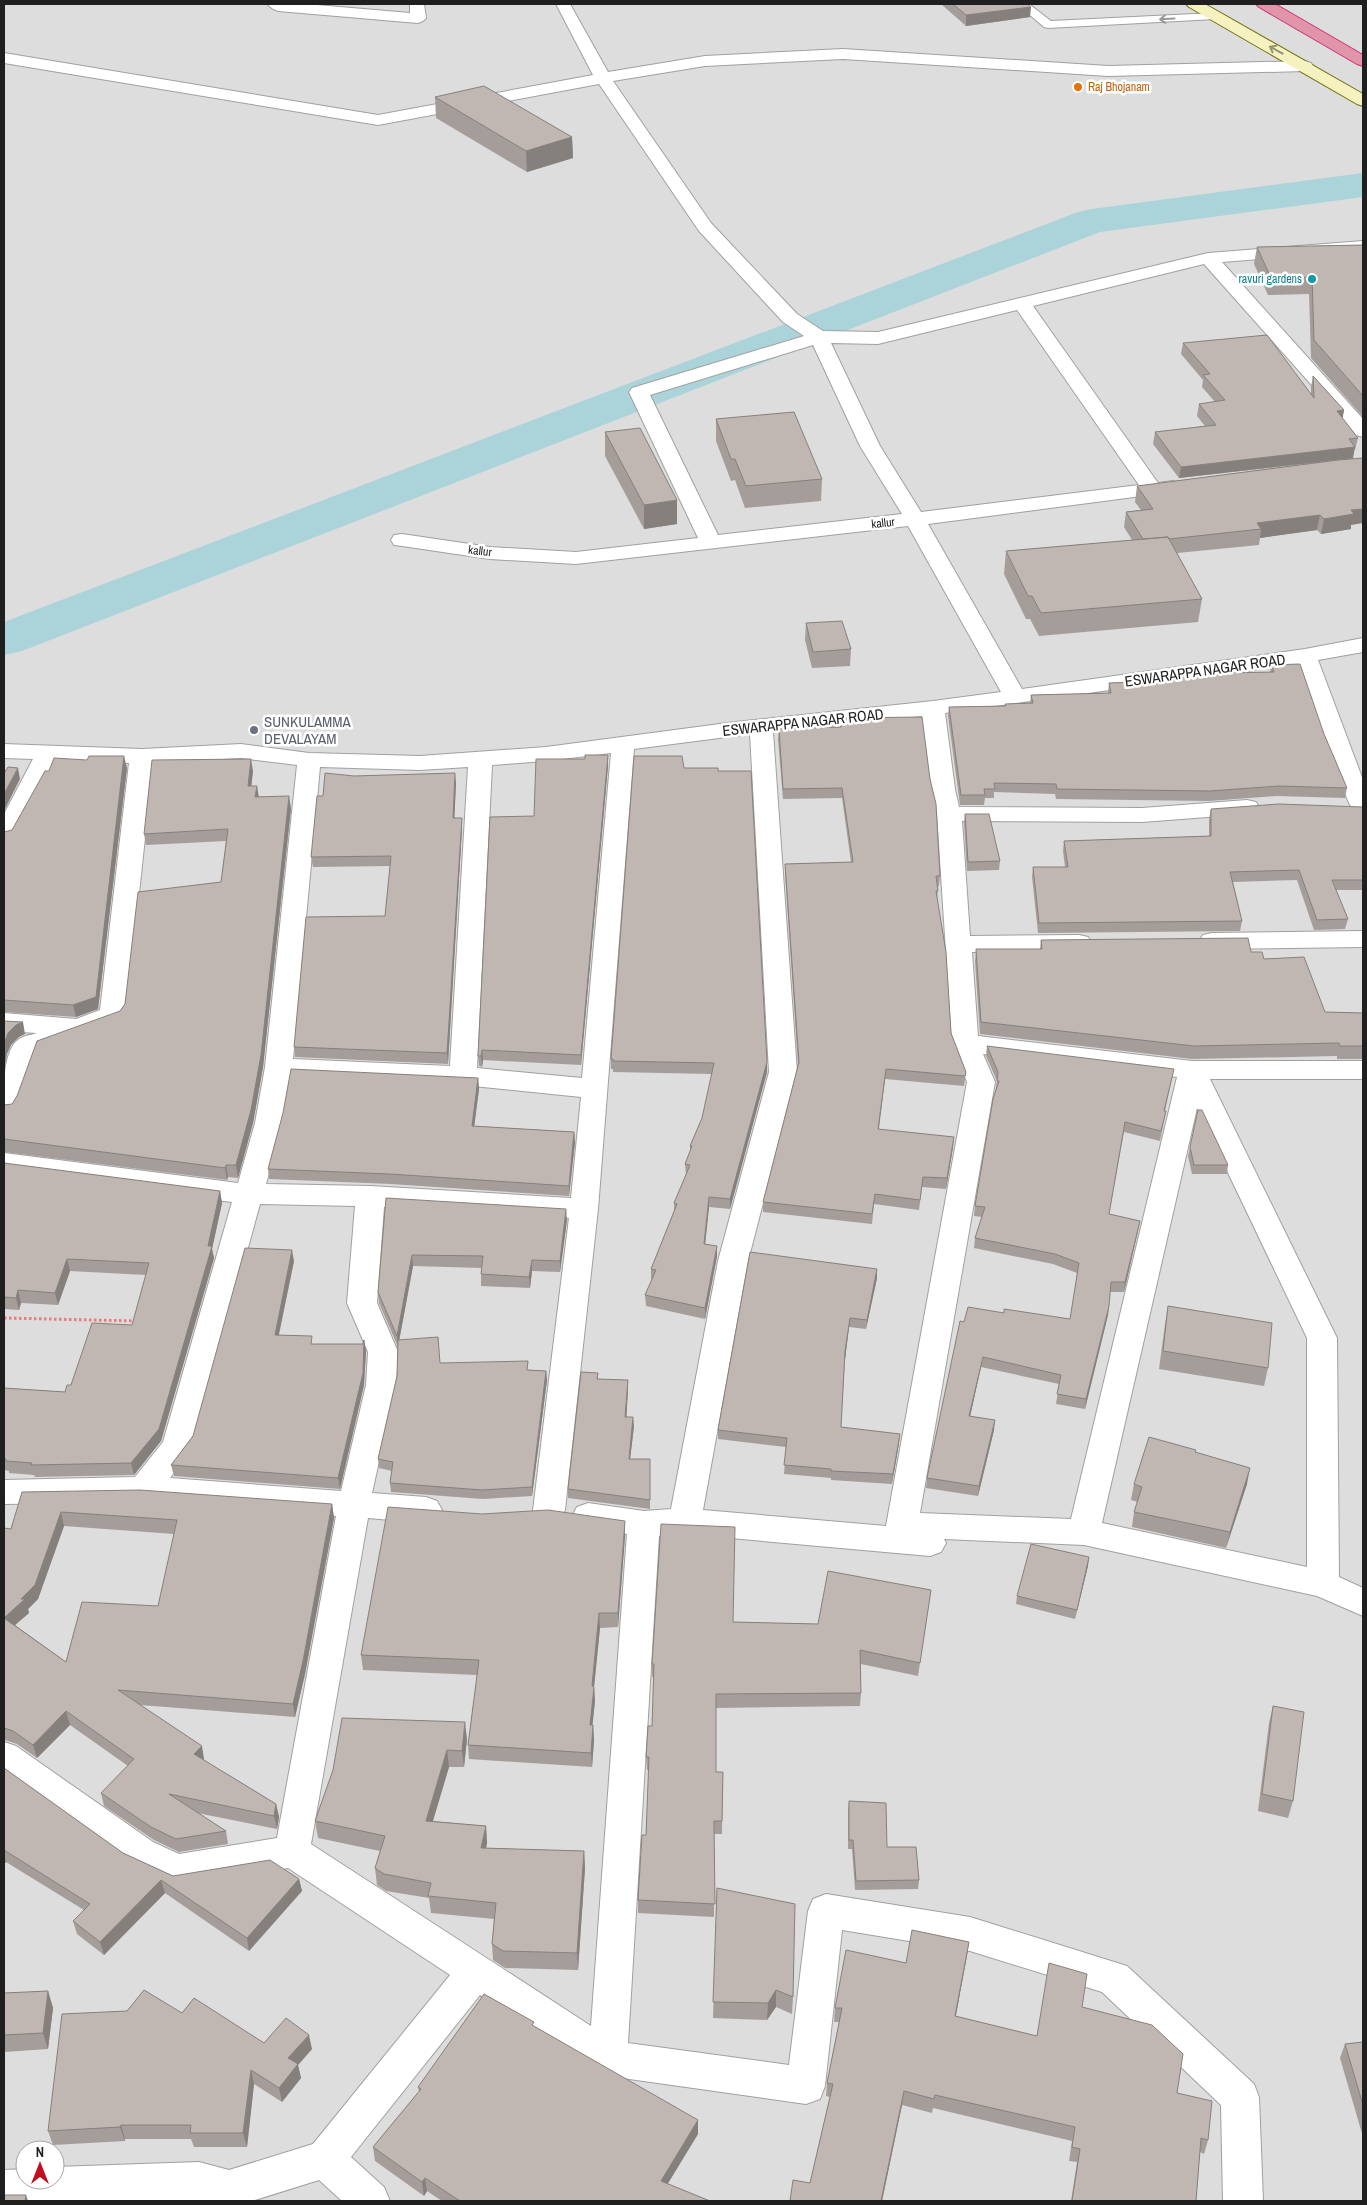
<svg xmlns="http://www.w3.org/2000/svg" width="1367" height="2205" font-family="'Archivo Narrow',sans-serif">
<rect width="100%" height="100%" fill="#efece7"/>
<path fill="#ddd" fill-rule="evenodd" d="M4,4h1359v2197h-1359zM25,2150h30v30h-30z"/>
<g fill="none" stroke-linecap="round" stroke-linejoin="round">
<path fill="#aad4da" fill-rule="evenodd" d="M1363,173v24l-263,35 -1078,419 -18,4v-33l1074,-410 14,-3z"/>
<defs>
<path id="lane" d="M1017,4h12l22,17 164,-8 6,3 -6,3 -167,9 -4,-1z"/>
<path id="street" d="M267,4h38l105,9v-9h14l2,14 -3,3 -5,2 -140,-12 -5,-2z
M556,4h14l38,68 97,-16 138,-7 265,17 197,-5 6,2 2,3 -2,3 -6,2 -197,5 -265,-17 -138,7 -92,15 98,142 86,91 26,17 55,1 330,-79 155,-12v10l-141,11 141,157v18l-7,-2 -152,-171 -171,42 125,177 15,-2 7,2 3,4 -3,4 -252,33 94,165 283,-40 58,-11v14l-45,8 45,120v31l-11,-3 -3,-5 -25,-60 -27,-79 -352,49 10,76 4,18 183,1 105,-8 9,2 3,5 -3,5 -9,2 -105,8 -180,-1 8,115 109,-1 9,2 4,6 -4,6 -9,2 -107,1 6,84 214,25h171v18h-153l127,259 2,239 24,11v28l-46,-20 -233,-51 -140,-6 2,4 -5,9 -11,4 -245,-22 -26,2 -31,507 161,22 19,-154 5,-12 13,-5 144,23 157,49 127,118 5,13 4,104h-40l-2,-96 -119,-113 -132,-41 -128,-21 -17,156 -5,13 -14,5 -198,-28 -13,-5 -115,-76 -129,162 33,30 6,14h-48l-23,-21 -67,21h-248v-31l21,-1v11h30v-13l144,-5 30,8 84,-26 137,-169 -162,-107 -111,19 -50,-23 -123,-88v-34l12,4 137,96 26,12 98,-16 59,-322 -193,-14 -139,2v-24l131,-3 28,-35 69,-240 -228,-29v-20l234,30 17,-60 10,-56 32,-302 -56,-7 -88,5 -27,252 -4,6 -84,31 -20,55 -4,7 -10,2c-1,-17 -2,-65 14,-76 4,-4 13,-5 19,-7l-33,-2v-18l72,6 24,-9 29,-247 -72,-3 -41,76 -3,5 -9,2v-29l29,-55 -29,-1v-14l138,5 99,-5 68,9 111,3 126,-9 189,-25 198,-21 68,-9 -93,-166 -332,38 -86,-5 -88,-13 -8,-1 -3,-5 3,-5 8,-1 88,13 86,5 122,-14 -69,-146 3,-4 172,-52 -21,-14 -84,-91 -100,-147 -221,41 -374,-62v-10l374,62 215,-40zM1017,310l122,175 -218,27 -41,-66 -49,-103 47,1zM813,345l47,101 42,68 -184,21 -68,-140zM922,716l9,73 6,25 15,229 15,39 -81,444 -183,-16 45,-249 49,-189 -24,-340zM750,734l19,338 -51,189 -47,248 -27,2 -56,-8 -11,4 -5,9 5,9 11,4 39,5 -36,492 -280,-182 57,-326 58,5 11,-4 5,-9 -5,-9 -11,-4 -54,-4 24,-108 2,-33 -21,-49 7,-96 185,11 -36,292 5,9 11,4 11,-4 5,-9 33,-301 36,-460zM611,753l-29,325 -105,-10 15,-303 54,-4zM320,767l100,3 48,-3 -18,299 -157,-7zM983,1054l194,23 -106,442 -151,-6 75,-431zM291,1077l172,8 118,12 -10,101 -201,-12 -104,-2 17,-61zM1197,1108l110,230v229l-205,-44zM260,1204l95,2 -8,97 21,49 -2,33 -25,106 -171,-13 23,-31z
M1363,931v16l-151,2 -9,-2 -4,-6 4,-6 9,-2z"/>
<path id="secondary" d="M1186,4h19l158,90v12l-6,-2 -168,-97z"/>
<path id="highway" d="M1256,4h19l88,51v11l-6,-2 -98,-57z"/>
</defs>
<use href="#lane" stroke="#a0a0a0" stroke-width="2"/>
<use href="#street" stroke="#a0a0a0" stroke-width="2"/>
<use href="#secondary" stroke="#6f700d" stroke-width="2"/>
<use href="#highway" stroke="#ce3378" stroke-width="2"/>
<path stroke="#ef7878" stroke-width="3" stroke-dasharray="2.5 2.5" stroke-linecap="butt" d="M4,1318l133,3"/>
<use href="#lane" fill="#fff" fill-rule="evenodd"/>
<use href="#street" fill="#fff" fill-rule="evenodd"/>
<use href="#secondary" fill="#f5f2bf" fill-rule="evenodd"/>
<use href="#highway" fill="#e095aa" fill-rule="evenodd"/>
</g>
<path fill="#a59d9a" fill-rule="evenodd" d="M941,4h86l3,13 -64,9z
M435,97l137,40 1,21 -46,14 -91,-54z
M1363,245v172l-52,-59 -2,-64 -41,1 -14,-31 3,-17z
M1183,343l128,52v-8l2,-11 31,34 -2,8 16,20 -3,12h-1l-1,8 -2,67v4l-30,5 -4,-4 -57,8 -1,7 -82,8 25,46 -4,23 -159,14 -9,-17h-4l-22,-45 2,-23 126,-11 -8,-13 2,-15 15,-2 -6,-8 2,-16 177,-23 -135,15 -26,-34 2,-12 50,-6 -8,-10 2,-12 16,-2 -13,-15 1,-7 -22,-26z
M716,419l106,60 -1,22 -76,7 -10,-28 -4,1 -15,-40z
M605,432l72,92 -33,5 -39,-73z
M806,623l45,26 -1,17 -38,2 -7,-28z
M1271,665l53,69 23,54 -2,10 -68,-2 -68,5 -153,-2 -1,-5 -61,-2v6h-9l-1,7h-24l-12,-89 1,-9 56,-1v-2l25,-1 1,-8 77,-2 1,-10 54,-2 1,-6 106,-3z
M840,718l100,158 -1,10h-1l-1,14 14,133 15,39 -2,14 -79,-7 -6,50 74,18 -7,42 -24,-2 -3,23 -45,-6 -2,20 -109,-12v-10l35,-137 -13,-191v-10l66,-2 -9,-64 -59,1 -5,-60 1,-10 61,-2z
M608,766l-27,299 -98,-5 -1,7 -3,-1 -1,-10 56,-240z
M127,768l-29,241 -22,8 -72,-5v-179l8,-3 37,-59z
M684,768l83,294v10l-37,137 -21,-2 -4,37 12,12 -12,63 -59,-13 -1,-11 7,-16h-1v-10l23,-58v-8l12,-28 -1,-11 5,-11v-7l12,-28 10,-44 -99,-2v-3h-2v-10z
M253,771l-2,15 8,11 32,11 -28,259 -10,56 -15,55 -10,-1 -1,3 -223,-28v-47l8,-1 108,-93 101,-129 5,-41 -80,4 -2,-11z
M354,776l102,7 -2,35 8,10 -14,236 -153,-7 -1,-10 91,-131 5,-50 -77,1 -2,-10 12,-61z
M1363,807v83h-27l12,29 -3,10 -31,1 -17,-50 -64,2 9,39 -2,10 -202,2 -6,-56 1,-10h32l-2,-16 1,-10 145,-5v-17l2,-10z
M965,814l35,47 -1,9 -32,1 -3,-48z
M1041,940l210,12 13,7 61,53 38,1v46h-26v-3l-145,3 -212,-25 -5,-72 1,-13h64z
M987,1046l185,32 -7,33h1l-6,30 -36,-9 -15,82 31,7 -16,71h-14l-2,23 -23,94 -29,-5 3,-20 -78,-17 -11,49 24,14 -16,66 -52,-8 1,-10 37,-156 40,-9 66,6 7,-46 -24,-9 -79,-16 1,-10 7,-21 -8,-1 1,-10 22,-125 -11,-25z
M478,1078l1,11 -5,37 100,6 1,10 -6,54 -178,-12 -122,-5 -1,-10z
M1190,1147l38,18 -1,9h-35l-4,-18z
M4,1163l216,28 2,12 -10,46 2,9 -53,183 -27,34 -99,2 -1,-2 -25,-2v-2l-5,-1v-82l61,4 67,-67 14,-50 -76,-4 -12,34 -37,-2 -2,7 -15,-1z
M386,1198l181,22 -7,52 -28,-1 -2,17 -49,-2v-12l1,-6 -69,-2 -14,74 41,23 106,8 1,9 -15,116 -49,3 -92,-7 -1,-9 2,-12 -13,-3 -1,-9 19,-83 1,-29 -19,-44 -1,-11z
M294,1261l-15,74 34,9h50l1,-4 2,11 -2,34 -24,104 -166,-13 -3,-11 22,-29z
M877,1269v9l-11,51 -17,-2 -4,32 -4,68 58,16 -7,41 -61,-4v-2l-47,-4 2,-27 -68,-8v-9z
M1168,1306l100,62 -4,18 -105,-17 6,-45z
M598,1373v6l30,10 -2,28 8,9 -4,33h20v50l-82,-11v-9z
M1196,1453l51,31 -21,64 -94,-21 2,-15 4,-10 -7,-2 3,-16z
M22,1492l310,12 2,14 -29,156 -10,43 -155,-12 64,54v1l72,44 3,13 -2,12 -80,-16 29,18 2,13 -49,8 -25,-12 -50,-34 -3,-13 27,-27 -58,-41 -33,33 -20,-14 -12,-4 -1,1v-213l7,1zM64,1526l110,8 -16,72 -92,56 -51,-37 14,-12 -1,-4 10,-10z
M482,1514l143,7v15l-7,91 -18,1 -6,59 1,14 -3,24h1l1,15 -2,27 -123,-8 -1,-14 9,-70 -114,-5 -2,-15z
M1088,1566l-13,53 -59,-15 1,-8z
M931,1590l-13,86 -57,-12v29l-1,13 -144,2v64h7l-1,62h-8v83l-76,-4v-13l8,-65 3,-65h-2l-1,-13 6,-31 2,-49h-2v-13l81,-42 85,2z
M1273,1706l20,95 -5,17 -30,-7 11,-88z
M467,1739l-3,28h-15l-16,54 53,5 1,17 -1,5 98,3 1,17 -7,102 -73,-2 -12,-8 -1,-16 2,-25 -63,-6 -2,-15 -43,-7 -9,-6 -2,-17 5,-17 -62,-13 -3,-17 18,-51z
M4,1768l119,85 50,23 126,3 3,12 -53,60 -84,-58 -61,62 -27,-21 -4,-13 11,-11 -78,-48 -2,2z
M849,1801l38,46 32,33 -1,9 -63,1 -3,-41h-4v-39z
M717,1888l76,109 -1,17 -16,-7 -9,13 -54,-2z
M969,1942l-13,74 80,20 46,-29 95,86 31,47 -4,14 -4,-2 -4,49h-125l6,-39 -8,-1 3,-20 -139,-33 -1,5 -30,-8 -20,96h-92l20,-18 20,-86 -4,-1 1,-13 12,-61h-5l1,-14 71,-45z
M48,1991l5,17 -5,41 -44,3v-59z
M182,2013l82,30 48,6 -14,16 3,13 -19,24 -28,-18 -7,63h-53l-3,-8h-66v2l-72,4 -5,-14z
M534,2026l164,108 -31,50 43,17h-268l-15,-10 -3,5 -49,-35 -2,-14 46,-55 -1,-5z
M1363,2042v95l-23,-79 5,-14z"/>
<path fill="#86807d" d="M1031,7l-1,10 -64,9v-11z
M572,137l1,21 -46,14 -1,-21z
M1344,410l-2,12 -5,-11z
M1355,447l-2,11 -174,20 2,-11z
M677,500v24l-33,5v-24z
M1363,509v14l-12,2v4l-30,5 3,-15 27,-9z
M1320,515l-3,15 -57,8 1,-9 -4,-6z
M608,755v11l-27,299v-10z
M124,756l3,12 -29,241 -22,8 -3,-12z
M251,759l2,12 -3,27 -2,-12z
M18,768l2,11 -16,32v-17z
M455,773l1,10 -2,45 -1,-10z
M257,786l2,12 -4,-1z
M289,796l2,12 -28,259 -10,56 -15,55 -2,-13z
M462,818v10l-14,236 -1,-11z
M23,1022l2,12 -6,3 -8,8 -4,9 -3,17v-29l4,-9 8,-8z
M482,1050l1,10 -1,7 -1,-11z
M767,1062v10l-37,137v-10z
M886,1069l-1,10 -8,60 1,-10z
M478,1078l1,11 -6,47 -1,-10z
M574,1132l1,10 -6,54v-10z
M954,1137l-1,10 -7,42 1,-11z
M226,1165l2,12 -1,3 -2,-12z
M220,1191l2,12 -10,46 2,9 -53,183 -27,34 -3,-12 77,-217z
M709,1197v10l-5,48v-11z
M566,1209l1,11 -7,52v-11z
M1140,1221l-2,10 -14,61 1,-10z
M717,1246v10l-12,63v-11z
M292,1250l2,11 -18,86 -1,-12z
M412,1255l1,11 -15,81 -1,-11z
M67,1259l3,12 -12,34 -3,-12z
M532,1260v11l-2,17 -1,-11z
M877,1269v9l-11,51 1,-9z
M18,1290l3,13 -2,7 -3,-12z
M1109,1306l-1,9 -23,94 1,-10z
M850,1318l-1,9 -4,33v-9z
M364,1340l2,11 -2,34 -24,104 -2,-11z
M983,1357l-2,10 -13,59 1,-10z
M546,1371l1,9 -15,116v-9z
M628,1380v9l-2,37 -1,-9z
M633,1417l1,9 -5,42v-9z
M995,1420l-1,10 -16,66 1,-10z
M900,1434l-1,9 -7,41 1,-10z
M1250,1468l-3,16 -21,64 4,-16z
M332,1504l2,14 -29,156 -10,43 -2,-13z
M61,1512l3,14 -26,73 -10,10 1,4 -21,18 -4,-13 17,-19z
M625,1521v15l-7,91v-14z
M1089,1557l-1,9 -13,53 2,-9z
M599,1613l1,15 -6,59 1,14 -4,39 -1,-15 2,-39z
M66,1711l4,14 -33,33 -4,-13z
M465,1722l2,17 -3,28 -2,-16z
M593,1725l1,15 -2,27 -1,-14z
M202,1746l2,13 -7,8 -3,-13z
M447,1750l2,17 -21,70 -2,-16z
M276,1804l3,13 -2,12 -3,-13z
M486,1826l1,17 -4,21 -2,-16z
M584,1851l1,17 -7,102 -1,-17z
M4,1856l2,6 -2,2z
M299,1879l3,12 -53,60 -2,-13z
M161,1880l4,13 -61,62 -4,-13z
M969,1942l-2,14 -14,74 2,-14z
M776,1990v17l-9,13 1,-17z
M48,1991l5,17 -5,41 -5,-16z
M309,2035l3,14 -14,16 3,13 -19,24 -3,-14 9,-30z
M251,2070l3,14 -7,63 -4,-14z
M904,2091l-2,14 -20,96h-1z
M698,2120v14l-37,61v-14z
M121,2125l4,14v2l-5,-14z
M425,2178l2,13 -3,5 -2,-14z
M26,2195l2,6h-3z"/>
<path fill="#c0b7b3" stroke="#86807d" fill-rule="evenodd" d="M953,4h74l4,3 -65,8z
M484,86l88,51 -46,14 -91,-54z
M1363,245v151l-49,-56 -2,-63 -41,1 -14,-31z
M1267,335l47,63 -1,-22 31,34 -7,1 21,27 -9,1 6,8 -174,20 -26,-35 61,-7 -17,-21 26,-4 -22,-25 7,-1 -27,-31z
M794,412l28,67 -76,7 -11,-27h-4l-15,-40z
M640,428l37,72 -33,5 -39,-73z
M1363,458v51l-12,1 3,4 -30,5 -4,-4 -63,8 4,6 -92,10 -1,-2 -25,2 -17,-27 27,-3 -16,-23 201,-26z
M1168,537l34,62 -161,14 -9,-17h-4l-22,-45z
M842,621l9,28 -38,3 -7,-29z
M1300,664l24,70 23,54 -68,-2 -69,5 -153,-2 -1,-5 -62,-1 1,6h-11l1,6h-24l-12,-88 57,-1 -1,-2 28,-1 -2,-8 80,-2 -2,-10 57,-2 -2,-6 9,-1 101,-2 -3,-7z
M922,717l8,62 6,25 4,72h-4l2,15h-2l10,61 5,81 15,39 -1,4 -79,-7 -8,60 76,8 -7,41 -24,-1 -3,23 -45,-6 -3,20 -109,-12 36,-140 -14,-198 68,-2 -11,-74 -59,1 -4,-60 62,-2 -1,-9z
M585,755h23l-27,300 -99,-5 -1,6h-3l12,-239 44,-1 2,-57h49z
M89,756h35l-28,241 -23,8 -69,-5v-168l8,-2 33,-59h4l5,-13 33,2z
M634,756h48l2,12h34v3h33l16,291 -37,137 -21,-2 -5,47 13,2 -12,62 -60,-13 11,-25 -5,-1 26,-65 -3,-1 16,-38 -5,-1 7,-18h-2l12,-28 12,-55 -101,-2v-2h-2z
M251,759l-3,27h9l-2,11 34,-1 -28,259 -10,55 -15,55h-10l-1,3 -221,-29v-34l8,-1 5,-8 20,-55 83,-30 5,-7 13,-112 83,-10 7,-53 -84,5 8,-74z
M8,767l10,1 -14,26v-21z
M325,773l29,3 101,-3 -2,45h9l-15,235 -153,-6 12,-130 79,-1 6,-60 -80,1 6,-61h6z
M1279,804l84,3v73h-31l16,39 -31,1 -18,-50 -69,2 12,49 -203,2 -6,-56h35l-4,-26 147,-5v-27z
M965,814h24l11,47 -32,1z
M1248,938l3,14h11l2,7 40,-2 21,55 38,1v33h-23l-1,-3 -145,3 -213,-24 -5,-73h66l-1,-9z
M4,1021l19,1 -7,3 -8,8 -4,11z
M987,1046l187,23 -10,42h2l-5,20 -36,-9 -16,92 31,7 -15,61h-14l-2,24 -23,93 -29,-5 4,-19 -78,-18 -14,59 26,4 -16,66 -52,-8 33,-157 4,1 4,-15 36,6v-4l66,10 9,-56 -24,-9 -80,-16 10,-31 -10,-1 18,-107 6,-18h-2l1,-9z
M291,1069l187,9 -6,48 102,6 -5,54 -179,-12 -122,-5 15,-56z
M1198,1110h4l26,55h-34l-4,-18z
M4,1163l216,28 -12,55h4l-53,183 -28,34 -100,2 1,-2 -26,-2v-2h-2v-71l61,4 2,-7h4l21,-62 40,2 17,-62 -82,-4 -12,34 -37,-3 -2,8 -12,-1z
M386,1198l180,11 -6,52 -28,-1 -3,17 -48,-3 2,-18 -71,-1 -15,81 -19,-44z
M245,1248l47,2 -17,85 37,1 -1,8h52l1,-4 -1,33 -25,105 -167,-13 22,-29z
M750,1252l127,17 -10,51 -17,-2 -5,33 -4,76 59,7 -7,40 -62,-3v-2l-47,-4 3,-27 -69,-8z
M1168,1306l104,17 -4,45 -105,-17z
M438,1337l2,26 88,-2 -1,9 19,1 -14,116 -50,3 -92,-7 3,-21 -15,-3 19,-83 1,-36z
M581,1372l17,1 -1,6 31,1 -3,37h8l-4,42h21v41l-82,-11z
M1149,1437l47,13 -1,2 55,16 -20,64 -96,-20 8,-25 -8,-3z
M140,1490l192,14 -29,157 -10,43 -175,-14 84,56 -8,8 82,50 -2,12 -105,-22 57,37 -50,8 -25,-12 -50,-34 33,-34 -68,-48 -33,34 -20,-14 -9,-3v-200l7,1 11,-37zM61,1512l116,8 -19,86 -76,-4 -16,60 -62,-44 21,-19h-4l14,-14z
M388,1507l94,7 66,-4 77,11 -7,92h-19l-7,73 2,1 -4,38h3l-2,28 -123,-8 11,-85 -118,-5z
M661,1524l74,3 -2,95 85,2 10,-53 103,19 -11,73 -60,-13 1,43 -145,1v78h7l-1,49h-8l1,83 -77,-4 4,-65h4l3,-78h-3l2,-31h4l2,-62h-2z
M1031,1544l58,13 -12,53 -60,-14z
M1273,1706l31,6 -11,89 -31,-7z
M342,1718l123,4 -3,29 -15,-1 -21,71 60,5 -5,22 103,3 -7,102 -74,-2 -11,-7 4,-41 -68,-7 3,-13 -47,-9 -9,-6 10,-32 -70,-15 18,-51z
M4,1768l119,85 50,23 97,-16 29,19 -52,59 -86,-58 -61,62 -27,-21 17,-17 -86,-54z
M849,1801l37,2 1,44h29l3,33 -63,1 -3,-41h-4z
M717,1888l78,16 -2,93 -17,-7 -8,13 -55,-1z
M912,1930l57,12 -14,74 82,20 12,-73 38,11 -5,33 70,18 31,29 -6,39 35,8 -4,39 -7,-2 -5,63h-124l8,-52 -8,-2 3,-20 -140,-32 -1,4 -30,-8 -23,110h-91l3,-21 17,3 23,-99 -6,-1 15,-75h-7l11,-58 60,13z
M144,1990l38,23 12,-15 70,45 22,-25 23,17 -21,23 10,6 -19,24 -28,-18 -8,63h-53l1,-8h-70l-1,2 -72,4 14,-117 65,-3z
M48,1991l-5,42 -39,2v-42z
M484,1994l50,28 -2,3 166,95 -37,61 49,20h-250l-35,-23 -3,4 -49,-35 48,-58 -3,-2z
M1363,2042v63l-18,-61z
M4,2195h22l-1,6h-21z"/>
<defs><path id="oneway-shaft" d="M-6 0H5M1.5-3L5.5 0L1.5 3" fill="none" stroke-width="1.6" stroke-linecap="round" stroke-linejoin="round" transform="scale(1.25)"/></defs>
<use stroke="#9a9a9a" href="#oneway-shaft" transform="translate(1167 19) rotate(177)"/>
<use stroke="#959377" href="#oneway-shaft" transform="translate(1276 50) rotate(-151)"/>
<circle fill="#e8710a" stroke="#fff" stroke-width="2" cx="1078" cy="87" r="5"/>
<circle fill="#0f9aa8" stroke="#fff" stroke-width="2" cx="1312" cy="279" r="5"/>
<circle fill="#6b7280" stroke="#fff" stroke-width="2" cx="254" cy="730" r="5"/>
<g text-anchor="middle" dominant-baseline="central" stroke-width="5" stroke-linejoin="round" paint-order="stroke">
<g font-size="12" fill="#c56008" stroke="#fff" text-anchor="start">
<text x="1088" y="87">Raj Bhojanam</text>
</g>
<g font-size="12" fill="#0d838f" stroke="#fff" text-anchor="end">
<text x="1302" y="279">ravuri gardens</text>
</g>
<g font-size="12" fill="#1f1f1f" stroke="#fff">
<text transform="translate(883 523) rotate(-6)">kallur</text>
<text transform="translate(480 551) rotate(7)">kallur</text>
</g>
<g font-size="15" fill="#1f1f1f" stroke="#fff">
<text transform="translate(1205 670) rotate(-8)">ESWARAPPA NAGAR ROAD</text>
<text transform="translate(803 722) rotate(-6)">ESWARAPPA NAGAR ROAD</text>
</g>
<g font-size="15" fill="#5b616d" stroke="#fff" text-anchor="start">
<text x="264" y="721">SUNKULAMMA<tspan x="264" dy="17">DEVALAYAM</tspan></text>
</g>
</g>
<rect width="1367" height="2205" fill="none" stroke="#1f1f1f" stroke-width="10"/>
<g transform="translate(40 2165)"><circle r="24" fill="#ffffff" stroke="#a5a5a5"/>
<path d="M0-4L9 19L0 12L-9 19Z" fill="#c00f21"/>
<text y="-8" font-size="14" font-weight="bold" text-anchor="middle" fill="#1f1f1f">N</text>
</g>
</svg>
